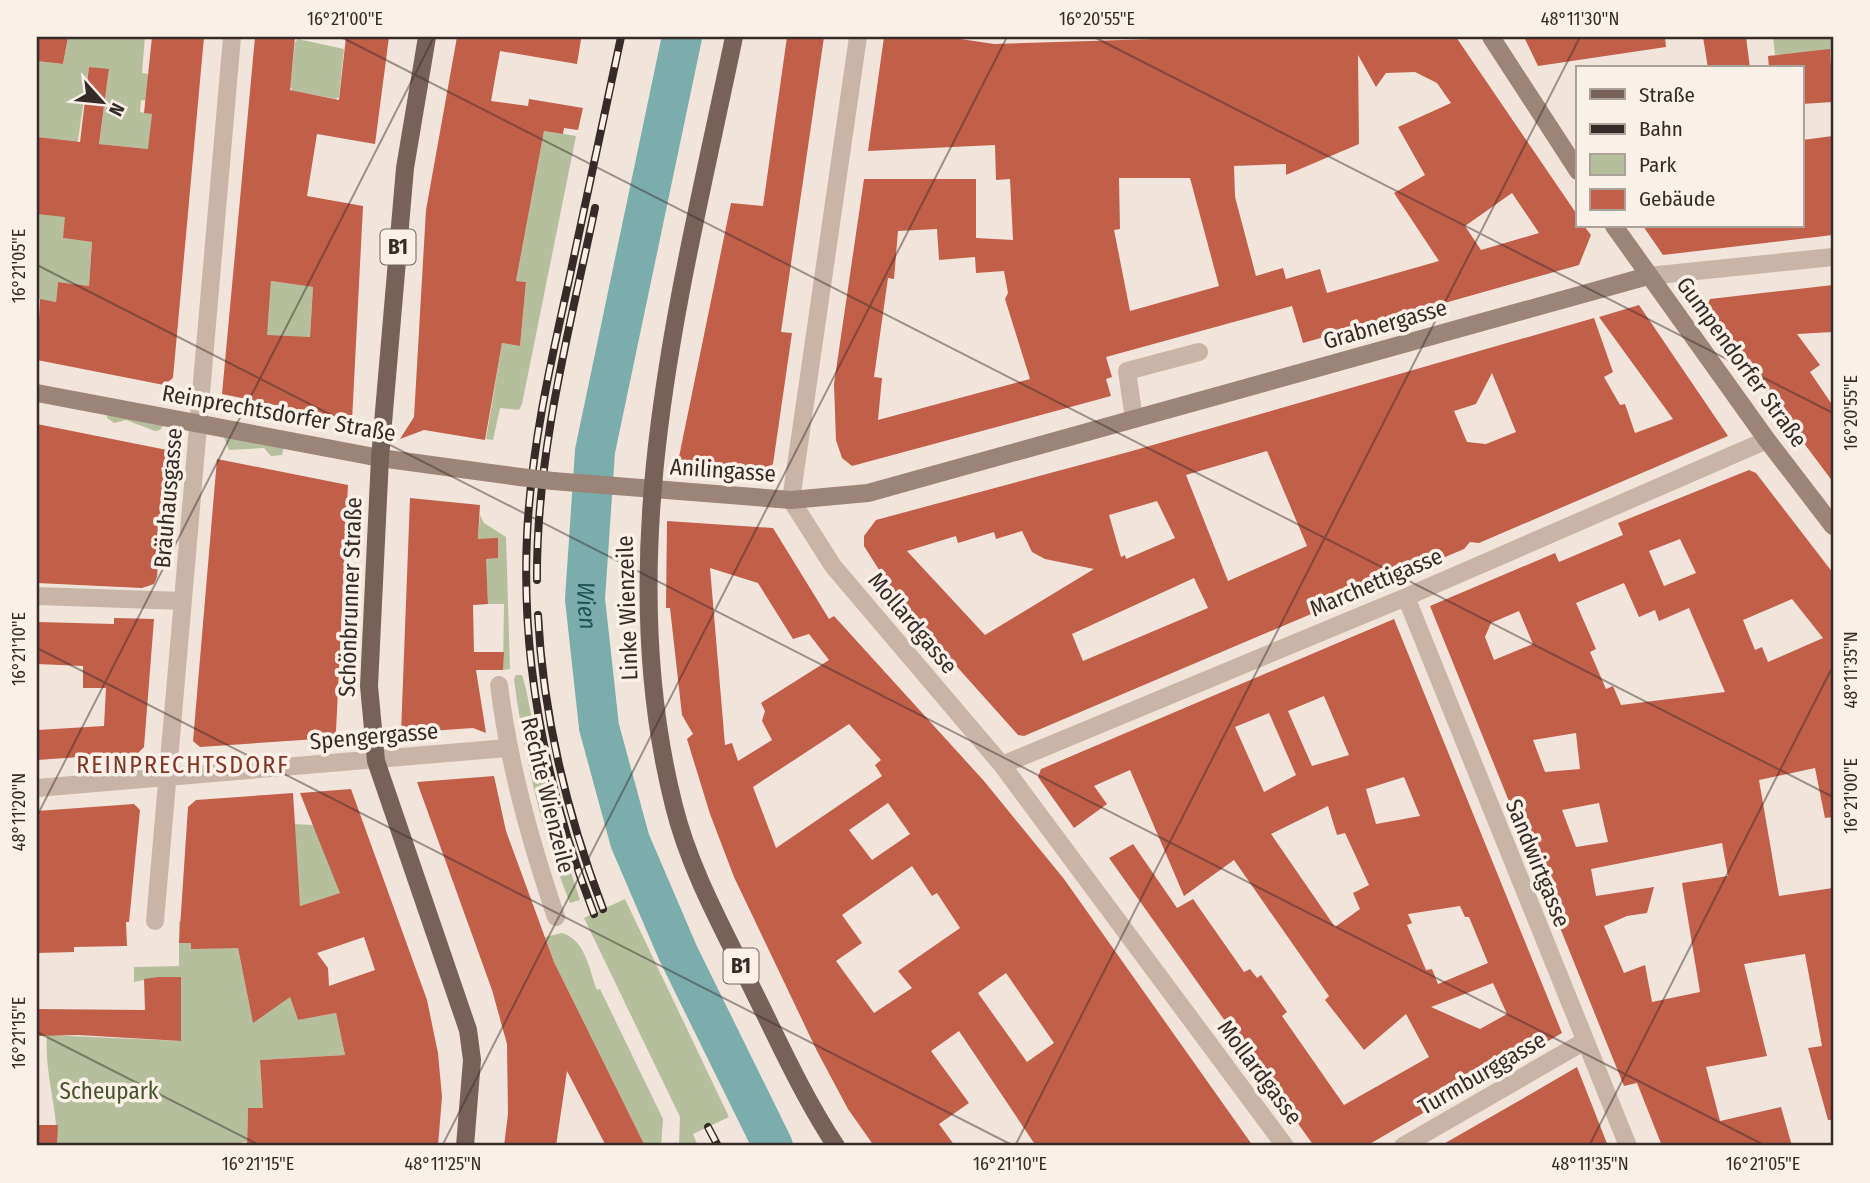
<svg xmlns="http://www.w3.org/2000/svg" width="1870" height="1183" font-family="'Fira Sans Condensed',sans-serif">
<rect width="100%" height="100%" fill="#f1e5db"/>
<path fill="#b5bf9c" d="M68,37h77l-3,36 14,2 -8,26 -7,-1 -1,12 12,2 -3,35 -50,-5 10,-74 -20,-3 -26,171 29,4 -3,44 -31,-4 -2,20 -19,-3v-85h10l10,-74 -20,-3v-76l26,3z
M1773,37h60v37l-3,-24 -55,5z
M298,39l46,10 -5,48 -3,2 -43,-8 -3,-4 5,-45z
M544,131l32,5 -54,268 -3,6 -19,-2 -7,32 -7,-1 16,-96 18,3 6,-64 -10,-1z
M271,281l42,6 -3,50 -48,3 6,-21z
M109,409l58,12 -7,9 -5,1 -29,-11 -12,3 -7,-5z
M223,435l61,12 -2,8 -11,1 -7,-8 -35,2z
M480,515l4,8 22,14 4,132 -7,1 1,-66h-16l-1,-20 -35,-23 46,-3 -1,-19h-19z
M516,675h6l4,14 25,123 29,88 -10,3c-29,-72 -46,-147 -56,-224z
M292,824l22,1 18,47 5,-1 7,21 -44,14z
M625,899l104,218 -36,17 5,12h-19l1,-29 -96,-199z
M262,918l36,102 38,-7 9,42 -85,5 2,34 44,15 -58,-1 -1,34h-5v4h-185c1,-37 -13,-73 -10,-111l134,6v-64h-22l-25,5v-15l45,-1v-45l53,-2 21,103z
M562,933c24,7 27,37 35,57l3,-1 63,130 -2,27h-16l-91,-184 -9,-25z"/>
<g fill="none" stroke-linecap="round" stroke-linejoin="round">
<path stroke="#7badac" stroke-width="40" id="s1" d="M682,37l-87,414 -10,148 14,128 31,114 48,112 95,193"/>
</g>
<path fill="#c15f49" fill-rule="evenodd" d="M37,37h31l-5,27 -26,-3z
M152,37h52l-31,341 -9,7 -127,-25 3,-61 16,3 2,-20 31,4 3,-44 -29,-4 2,-21 -28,-3v-77l43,5 9,-75 20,2 -10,75 49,5 4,-35 -8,-1z
M255,37h40l-5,53 49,10 7,-63h43l-14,107 -58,-10 -10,62 56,10 -11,215 -130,-27zM271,281l42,6 -3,50 -43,-2z
M457,37l124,2 -4,25 -77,-13 -9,50 37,5 1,-7 54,9 -5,22 -14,-2 -1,6 -19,-3 -28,150 10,1 -6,64 -18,-3 -17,97 -61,-10 -24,9 14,-22 12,-207z
M787,37h37l-43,295 11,1 -19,131 -8,6 -79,-5 -7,-8 52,-254 32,3z
M884,37h63l47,7 226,-7h236l122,179v10h6l7,9 -12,30 -276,78 -11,-37 -186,51 6,20 -6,2 5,17 -259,70 -10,-8 -6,-18 -2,-56 30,-205h112v59l37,2 -3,-61 -14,1 -1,-35 -127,6zM1358,55l18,32 10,-14 29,-1 22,11 14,20 -53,24 27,48 -31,18 45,68 -112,32 -7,-24 -34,10 -3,-11 -27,8 -21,-79 -1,-31 52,-2v11l73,-31zM1119,178h71l29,108 -89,25 -16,-81 6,-1zM1512,193l27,40 -58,17 -16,-24zM937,229l2,31 36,-3 1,16 28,-2 4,22 -3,6 25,80 -152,41 4,-42 -8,-1 14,-99 6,1 4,-48z
M1524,37h141l1,10 -128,19z
M1703,37h43l4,31h-42z
M1830,49l3,53 -31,2v-36h-33l-1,-12z
M1833,136v99l-170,20 -20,-29h159v-86z
M1833,285v47l-36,2 23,31 -10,7 23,34v76l-128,-171 5,-12z
M1639,305l89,131 -249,107 -9,-1 -6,7 -440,187 -6,-1 -118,-132 -36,-57v-10l12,-16 256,-69 462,-133 19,54 -9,5 16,28 5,-1 10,29 38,-14 -74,-102zM1492,373l24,59 -30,12 -19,-2 -13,-31 22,-7zM1267,451l40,95 -79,35 -42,-106zM1157,501l18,37 -49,21 -1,-4 -4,2 -12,-42zM1022,531l10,21 13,7 49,10 -109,66 -78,-84 49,-15 2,7 36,-11 2,7zM1194,578l14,30 -125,53 -11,-27z
M37,424l130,26 -10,127 -3,7 -12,4 -105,-5z
M217,459l131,26 -12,246 -5,7 -131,9 -7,-6z
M1749,470l7,3 77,100v244l-8,1 -10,-50 -56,12 20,116 54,-8v232h-5l-20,-72 14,-2 -17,-92 -61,10 23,92 -61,11 14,54 61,-14 11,39h-130l-25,-63 -13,3 -194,-480 125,-53 4,9 64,-27 -5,-12zM1680,539l16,34 -32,13 -15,-35zM1624,583l15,34 16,-7 4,11 30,-13 36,84 -104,13 -8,-19 -7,3 -16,-37 6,-3 -20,-46zM1792,599l31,39 -55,24 -6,-15 -7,3 -12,-30zM1519,611l14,33 -39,16 -9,-23 6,-14zM1576,733l4,36 -35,3 -12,-32zM1599,803l9,39 -32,5 -14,-37zM1722,843l6,33 -46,7 18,109 -48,10 -7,-37 -21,8 -20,-47 23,-10 20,-3 7,-26 -58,9 -5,-27z
M410,498l70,7 -2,34 20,-1v20l-12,1 2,45 -15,1 1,47h30l-1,18h-27l10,63 -13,-5 -72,5z
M667,521l106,7 56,91 5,-3 150,165 80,98 189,267h-217l-77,-115 -28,20 38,52 -30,21 16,22h-81l-26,-37 -31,-58 -83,-174 -24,-63 -23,-75 6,-5 -11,-19 -12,-107h-4zM710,568l48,15 35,56 16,-5 20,26 -68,43 4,8 -3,10 10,19 -34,21 -6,-18 -7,2zM849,724l32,36 -6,5 7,11 -106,72 -23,-61zM888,803l22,31 -38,26 -23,-30zM912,866l20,30 5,-3 23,35 -62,43 14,17 -38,25 -38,-52 26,-18 -20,-28zM1006,973l48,70 -27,19 -49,-69z
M114,618l40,1 -10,128 -6,6 -101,7v-30l67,-4 2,-38h-23v-22l-46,-2v-42l77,2z
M1394,619l168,414 -196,113h-52l-205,-288 24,-14 44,64 16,-9 51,73 6,-3 7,9 4,-3 26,37 -5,4 62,89 85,-48 -23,-43 -42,36 -39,-50 4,-4 -95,-136 -50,36 -54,-126 -36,16 13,18 -33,24 -36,-51 3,-8zM1324,696l25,59 -37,11 -24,-55zM1269,713l27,62 -32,17 -29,-65zM1404,777l16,39 -44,8 -10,-35zM1328,806l9,29 8,-2 24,52 -16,8 7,16 -25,18 -64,-93zM1460,906l5,11h4l19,46 -50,21 -6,-15 -6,1 -19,-45 5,-2 -4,-9zM1493,983l14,31 -27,15 -49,-22z
M494,776l12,55 48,131 91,184h-39l-39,-75 -11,75h-52l4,-32 -1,-70 -15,-54 -75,-208z
M351,789l76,211 11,53 4,44 -4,49h-191l1,-38h15l-3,-48 85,-5 -9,-42 -38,7 -8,-23 -37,26 -15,-75 -47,1v-6h-12l9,-136 8,-7 97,-7 7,113 40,-13 -40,-100zM364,937l11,33 -46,16 -1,-18 -11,-15z
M134,804l6,6 -11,112h-3l1,24 -53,1v5l-37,1v-142z
M158,977h23v64l-103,-6 -41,1v-27l108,1 -1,-31z
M1577,1067l31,79h-168l89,-51z
M37,1125h21l-1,18h-20z"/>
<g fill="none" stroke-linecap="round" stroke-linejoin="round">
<path stroke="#c8b5a8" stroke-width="18" d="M858,37l-67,463 42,66 169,199 283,381
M1648,276l185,-19
M1134,419l-7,-48 72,-19
M37,596l146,5
M1406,597l222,549
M499,685c10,80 31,155 57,232
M1002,765l404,-168 361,-157
M37,788l470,-40
M155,921l77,-884
M1403,1146l182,-105"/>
<path stroke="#9c8479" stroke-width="18" d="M1491,37l87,134
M1614,226l153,214 66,86
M37,393l343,65 140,19
M553,481l238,19 77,-7 780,-217"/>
<path stroke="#776259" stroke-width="18" d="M427,37l-22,131 -25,290 -11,228 7,75 92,269 4,30 -7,86
M734,37c-52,251 -125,513 -60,769 16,65 51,126 80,186 26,52 50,106 82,154"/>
<defs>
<path id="rail" d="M537,580c-1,-126 32,-249 58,-372
M538,615c5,103 29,199 65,294
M594,914c-47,-122 -73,-247 -67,-378 4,-87 23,-171 42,-256 17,-81 35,-162 52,-243
M708,1127l10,19"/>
</defs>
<use href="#rail" stroke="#352b28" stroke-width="8"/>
<use href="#rail" stroke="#f9f0e7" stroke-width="5" stroke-dasharray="16" stroke-linecap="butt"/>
<path stroke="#9c8479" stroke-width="18" d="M520,477l33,4"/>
</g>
<path fill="none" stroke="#352b28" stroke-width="2" stroke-opacity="0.45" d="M341,37l1492,760M1094,37l739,376M37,265l1729,881M37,648l977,498M37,816l397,-779M37,1032l224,114M442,1146l565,-1109M1015,1146l565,-1109M1589,1146l244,-480"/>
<g text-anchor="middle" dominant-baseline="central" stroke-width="7" stroke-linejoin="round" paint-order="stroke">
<g fill="#f9f0e7" stroke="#706661" stroke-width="2">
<rect x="380.5" y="229.5" width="35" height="35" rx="5"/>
<rect x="723.5" y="948.5" width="35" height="35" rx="5"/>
</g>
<g font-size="21" font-weight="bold" fill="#352b28">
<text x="398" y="247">B1</text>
<text x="741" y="966">B1</text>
</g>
<g font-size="23" fill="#352b28" stroke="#f9f0e7">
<text transform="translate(1385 324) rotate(-16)">Grabnergasse</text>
<text transform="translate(1742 362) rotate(54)">Gumpendorfer Straße</text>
<text transform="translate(279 413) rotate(10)">Reinprechtsdorfer Straße</text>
<text transform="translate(723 470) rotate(4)">Anilingasse</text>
<text transform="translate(168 498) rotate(-85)">Bräuhausgasse</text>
<text transform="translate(1376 582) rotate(-23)">Marchettigasse</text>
<text transform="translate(350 597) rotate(-88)">Schönbrunner Straße</text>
<text transform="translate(627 608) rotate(-92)">Linke Wienzeile</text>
<text transform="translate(913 623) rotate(50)">Mollardgasse</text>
<text transform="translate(374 736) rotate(-5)">Spengergasse</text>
<text transform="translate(548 795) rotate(76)">Rechte Wienzeile</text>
<text transform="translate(1538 863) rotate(68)">Sandwirtgasse</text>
<text transform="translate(1260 1072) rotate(53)">Mollardgasse</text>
<text transform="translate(1482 1073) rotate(-30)">Turmburggasse</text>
</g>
<g font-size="23" fill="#47532c" stroke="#f9f0e7">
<text x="109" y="1091">Scheupark</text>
</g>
<g font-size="24" font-style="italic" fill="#1f5455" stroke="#f9f0e7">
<text stroke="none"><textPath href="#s1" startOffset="578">Wien</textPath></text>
</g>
<g font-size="24" letter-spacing="2" fill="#813524" stroke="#f9f0e7">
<text x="183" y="765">REINPRECHTSDORF</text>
</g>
</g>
<rect width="1870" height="1183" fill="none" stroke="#f9f0e7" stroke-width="77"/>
<rect x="1576" y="66" width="228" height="161" fill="#f9f0e7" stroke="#aba19b" stroke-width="2"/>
<rect x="1590" y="89" width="35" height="10" fill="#776259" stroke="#aba19b" stroke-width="2"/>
<text x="1639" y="102" font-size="21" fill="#352b28">Straße</text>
<rect x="1590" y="124" width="35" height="10" fill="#352b28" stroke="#aba19b" stroke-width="2"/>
<text x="1639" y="136" font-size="21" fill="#352b28">Bahn</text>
<rect x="1590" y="154" width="35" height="21" fill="#b5bf9c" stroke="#aba19b" stroke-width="2"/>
<text x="1639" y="172" font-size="21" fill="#352b28">Park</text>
<rect x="1590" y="189" width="35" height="21" fill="#c15f49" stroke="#aba19b" stroke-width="2"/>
<text x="1639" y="206" font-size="21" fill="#352b28">Gebäude</text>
<g transform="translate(102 102) rotate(117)" stroke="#f9f0e7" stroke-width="5" paint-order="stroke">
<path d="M0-5L12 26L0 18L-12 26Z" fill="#352b28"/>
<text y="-10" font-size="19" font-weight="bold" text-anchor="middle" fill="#352b28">N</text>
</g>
<rect x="38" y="38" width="1794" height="1106" fill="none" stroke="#352b28" stroke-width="2.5"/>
<g font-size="18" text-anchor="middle" fill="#352b28">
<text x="345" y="25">16°21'00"E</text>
<text x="1097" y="25">16°20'55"E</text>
<text x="1580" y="25">48°11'30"N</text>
<text transform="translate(19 266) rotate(-90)" y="6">16°21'05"E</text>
<text transform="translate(1851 413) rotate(-90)" y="6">16°20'55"E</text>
<text transform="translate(19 649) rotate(-90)" y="6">16°21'10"E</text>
<text transform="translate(1851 670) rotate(-90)" y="6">48°11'35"N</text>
<text transform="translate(1851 796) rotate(-90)" y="6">16°21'00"E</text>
<text transform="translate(19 812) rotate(-90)" y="6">48°11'20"N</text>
<text transform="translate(19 1033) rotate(-90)" y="6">16°21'15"E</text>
<text x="258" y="1170">16°21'15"E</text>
<text x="443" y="1170">48°11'25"N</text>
<text x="1010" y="1170">16°21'10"E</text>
<text x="1590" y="1170">48°11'35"N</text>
<text x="1763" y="1170">16°21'05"E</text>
</g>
</svg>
